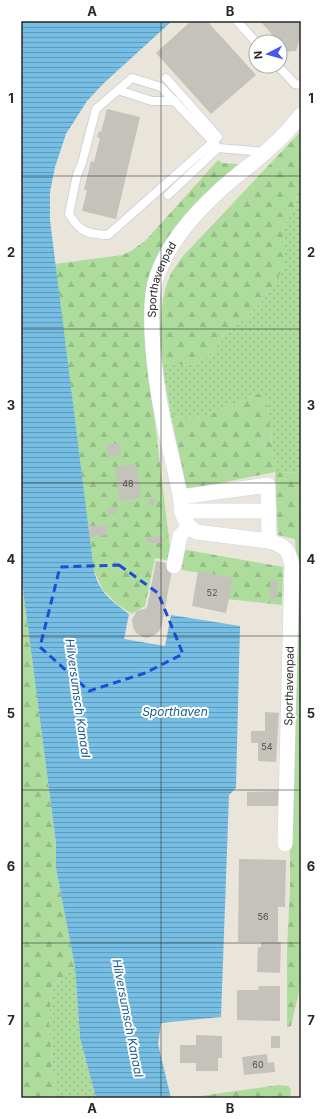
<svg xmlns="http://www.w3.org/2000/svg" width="322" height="1119" font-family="Inter,sans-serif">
<defs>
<pattern id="grass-dots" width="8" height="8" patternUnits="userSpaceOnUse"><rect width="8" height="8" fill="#addc9c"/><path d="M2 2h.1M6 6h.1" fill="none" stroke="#95bd86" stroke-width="1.8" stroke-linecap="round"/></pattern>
<pattern id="forest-firs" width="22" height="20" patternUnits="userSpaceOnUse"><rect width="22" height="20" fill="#addc9c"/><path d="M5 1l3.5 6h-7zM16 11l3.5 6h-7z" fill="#95bd86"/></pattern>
<pattern id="water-rules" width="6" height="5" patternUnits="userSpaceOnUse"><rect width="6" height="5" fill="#76bee4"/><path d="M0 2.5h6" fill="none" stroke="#619ab9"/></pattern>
</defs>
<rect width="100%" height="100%" fill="#eae5db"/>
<path fill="url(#grass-dots)" d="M301,187v286l-26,-1 -8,-73 -11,-4 -54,22 -15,2 -16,-4 -10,-54 15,3 10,1 12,-2 10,-7 7,-7 9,-15 22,-16 14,-15 13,-17 9,-58 13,-19 2,-15z
M75,967l5,71 16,60h-37l-6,-27 -4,-43 2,-34 3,-9z"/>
<path fill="url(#forest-firs)" d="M301,131v56l-4,7 -2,15 -13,19 2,34 -1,6 -10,18 -13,17 -14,15 -22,16 -9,15 -7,7 -10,7 -12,2 -10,-1 -15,-3c0,-29 -3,-61 10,-87 3,-6 8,-12 12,-18z
M218,160l4,3 16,1 -43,41 -25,31 -23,120 23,191 113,20 -1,38 -55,-6 3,-21 -60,-10 1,-7 -16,-3 -10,48 -13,8 -14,-9 -15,-15 -9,-19 -39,-307 67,-9 9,-4 15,-11z
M256,395h6l5,4 8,73 26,1v500l-3,23 -7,30 -4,1v-79l3,-60v-89l7,-230 -2,-30 -17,-4 -3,-63 -90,18 -1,-12 -13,-63 16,4 15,-2z
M21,574l35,269v25l19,99 -21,18 -3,9 -2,34 4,43 6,27h-38z
M279,1085l9,1 3,3 -1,9h-104z"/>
<path fill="url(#water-rules)" d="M21,21h151l-68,62 -17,18 -21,33 -11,33 -5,25v28l44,351c6,23 18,30 35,43l-5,25 41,7 6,-31 69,11 -4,162 -7,7 -8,222 -60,6 -3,21 13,54h-75l-16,-60 -5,-71 -19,-99v-25l-35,-269z"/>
<path fill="#c5c1bb" d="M191,21h16l49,54 -45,39 -55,-61z
M260,21h41v14l-5,16h-6l-2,1z
M107,109l33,8 -24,102 -34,-8 5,-21h-3l7,-29 3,1 6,-24 -3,-1 2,-6 2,1z
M120,443l1,12 -13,2 -2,-12z
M136,464l5,34 -21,3 -5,-34z
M149,499h6v6h-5z
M116,507l1,6 -9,2 -1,-7z
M106,525l1,10 -17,2 -1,-11z
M162,536v7h-16v-6z
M156,561l17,3 -11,61 -3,6 -4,4 -8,3 -4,-1 -7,-4 -3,-6 -1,-8 5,-8 10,-3z
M198,571l35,7 -7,35 -34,-7z
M270,580h7v19l-7,1z
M265,712l14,1 -3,49 -18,-1v-18h-7v-12h14z
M279,791l1,15h-33v-14z
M239,859l47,1 -1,47h-7v35h3l-1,31 -23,-1 1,-25h3v-5h-23z
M259,986h21v35l-43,-1v-30h21z
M196,1035l26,1v22h-4v13h-22v-8h-16v-18h16z
M271,1036h9v12h-9z
M267,1054l1,9 6,-1 1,10 -31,3 -2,-18z"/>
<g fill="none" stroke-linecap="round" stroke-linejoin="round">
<defs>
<path id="service" d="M237,21l19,21
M278,66l17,18 6,1
M166,78l52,59 -5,5 -105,93c-21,-1 -28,-3 -39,-21l8,-39 5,-12 14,-54 36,-31 29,9 52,55 5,6 46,4
M118,90l34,11h23
M168,195l50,-47"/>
<g id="minor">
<path id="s1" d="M180,497l88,-12 1,56 -73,-9c-5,-4 -9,-8 -12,-14 -3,-7 -3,-15 -4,-23 -4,-19 -8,-38 -13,-57 -9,-38 -23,-126 -10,-162 12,-34 36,-61 62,-85 17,-16 37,-29 53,-45 11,-9 20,-20 29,-31"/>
<path d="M181,511h88"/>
<path d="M269,541c16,5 19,7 23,24l-7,279"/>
<path d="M174,566l6,-30 9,-10"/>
</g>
</defs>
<use href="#service" stroke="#d1d2e0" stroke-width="10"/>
<use href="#minor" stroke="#d1d2e0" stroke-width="16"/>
<use href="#service" stroke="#fff" stroke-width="8"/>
<use href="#minor" stroke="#fff" stroke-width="15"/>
</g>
<path fill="none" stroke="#1d4ed8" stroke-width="3" stroke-dasharray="8 5" stroke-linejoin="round" d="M119,565l39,28 25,61 -38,19 -56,18 -49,-44 20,-80z"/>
<path fill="none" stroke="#282828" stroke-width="1" stroke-opacity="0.55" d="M161,21v1077M21,176h280M21,329h280M21,483h280M21,636h280M21,790h280M21,943h280"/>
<g text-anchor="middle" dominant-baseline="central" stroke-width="4" stroke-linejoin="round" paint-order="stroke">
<g font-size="9" fill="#4f4e4d">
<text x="128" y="483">48</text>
<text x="212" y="592">52</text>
<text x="267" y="746">54</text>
<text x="263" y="916">56</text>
<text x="258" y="1064">60</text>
</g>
<g font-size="11" fill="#282828" stroke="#fff">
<text stroke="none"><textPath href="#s1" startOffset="480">Sporthavenpad</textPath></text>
<text transform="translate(289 686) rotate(-89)">Sporthavenpad</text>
</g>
<g font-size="12" font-style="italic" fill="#185b8d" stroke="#fff">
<text transform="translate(78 698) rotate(82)">Hilversumsch Kanaal</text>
<text x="175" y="711">Sporthaven</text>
<text transform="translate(128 1018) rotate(79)">Hilversumsch Kanaal</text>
</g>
</g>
<rect width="322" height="1119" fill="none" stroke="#ffffff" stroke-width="44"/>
<g transform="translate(268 54) rotate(264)"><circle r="19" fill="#ffffff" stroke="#a9a9a9"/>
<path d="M0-3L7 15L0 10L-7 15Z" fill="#4759eb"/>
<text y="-6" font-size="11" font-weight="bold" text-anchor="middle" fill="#282828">N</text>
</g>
<rect x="22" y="22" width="278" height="1075" fill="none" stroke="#282828" stroke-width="1.5"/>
<g font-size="13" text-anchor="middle" font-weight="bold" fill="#282828">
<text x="92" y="16">A</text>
<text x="230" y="16">B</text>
<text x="11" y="103">1</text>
<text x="311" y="103">1</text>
<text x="11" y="257">2</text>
<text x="311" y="257">2</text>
<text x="11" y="410">3</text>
<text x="311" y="410">3</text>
<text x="11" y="564">4</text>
<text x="311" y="564">4</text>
<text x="11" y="718">5</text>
<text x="311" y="718">5</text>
<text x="11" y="871">6</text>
<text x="311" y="871">6</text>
<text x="11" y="1025">7</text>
<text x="311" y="1025">7</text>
<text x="92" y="1113">A</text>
<text x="230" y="1113">B</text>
</g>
</svg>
